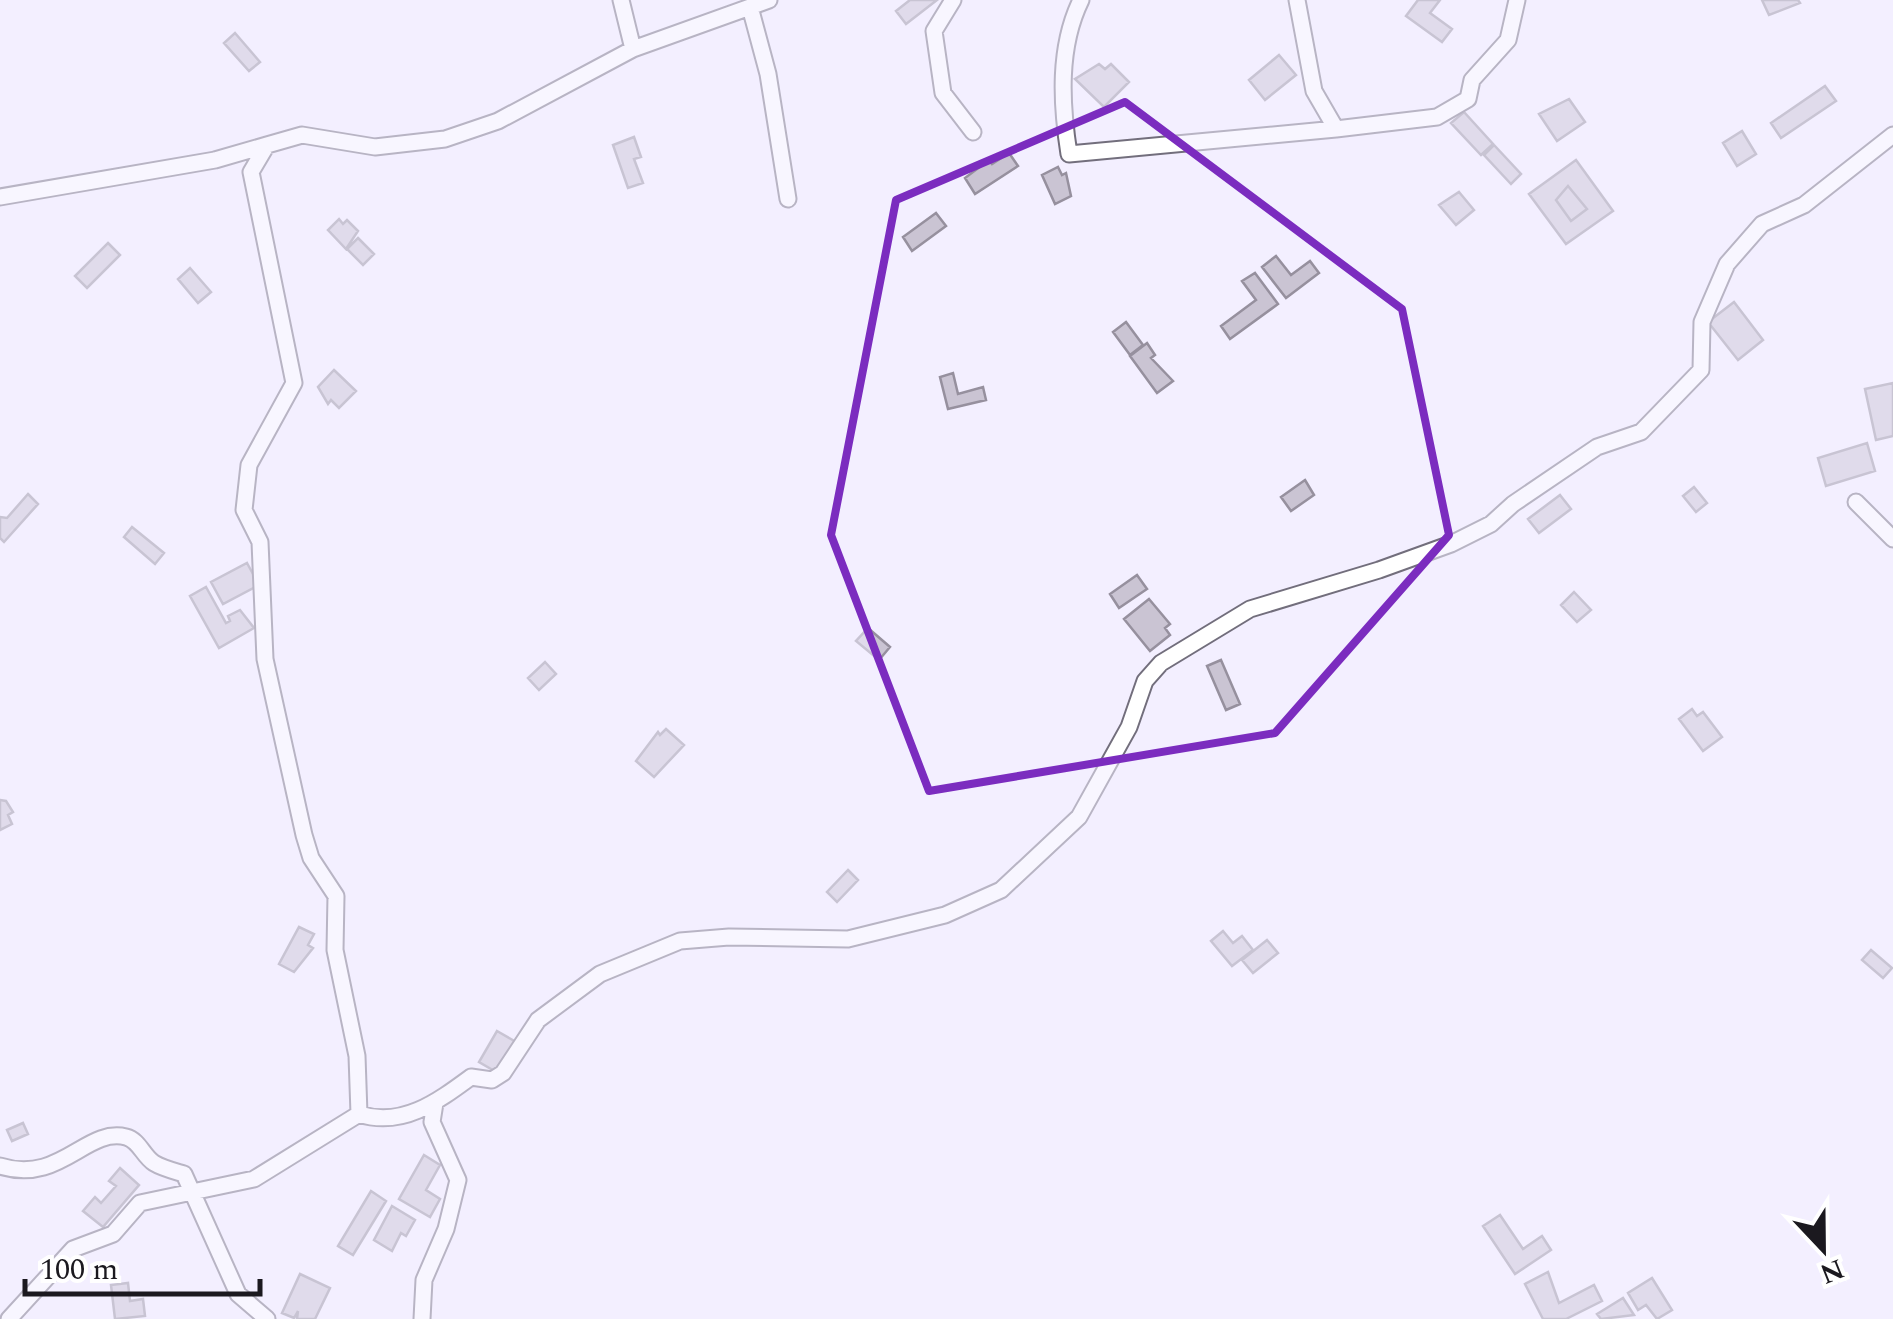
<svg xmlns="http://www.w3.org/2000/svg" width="1893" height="1319" font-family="Spectral,serif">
<rect width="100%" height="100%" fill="#f3efff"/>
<path fill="#cac4d3" stroke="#96909e" stroke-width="2.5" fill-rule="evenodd" d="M910,0h27l-31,24 -10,-13z
M1418,0h22l-10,13 22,16 -10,13 -36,-26z
M1762,0h36l2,3 -31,12z
M235,33l25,29 -11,9 -25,-28z
M1279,55l17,20 -31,25 -16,-20z
M1099,64l6,5 6,-5 18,18 -25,25 -29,-28z
M1825,86l11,15 -55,37 -10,-15z
M1569,99l16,23 -28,19 -18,-27z
M1464,112l29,32 -12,11 -30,-32z
M1742,131l14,23 -19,12 -14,-23z
M634,137l7,20 -7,2 9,24 -15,5 -15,-43z
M1494,145l27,29 -10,10 -27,-29z
M1009,153l9,13 -43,28 -10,-16 24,-18 3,4z
M1576,160l37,51 -47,33 -37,-50zM1568,186l19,23 -16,12 -15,-21z
M1058,167l4,8 4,-2 5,23 -16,8 -13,-29z
M1568,186l19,23 -16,12 -15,-21z
M1459,192l15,18 -18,15 -17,-20z
M936,213l10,13 -34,25 -9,-14z
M339,219l4,5 4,-4 11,11 -12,18 -18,-19z
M358,238l16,16 -11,11 -16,-16z
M108,243l12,12 -33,33 -12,-12z
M1276,256l15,19 19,-14 9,12 -33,25 -24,-31z
M190,268l21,24 -13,11 -20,-24z
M1255,273l23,31 -48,35 -9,-13 35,-26 -14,-19z
M1734,302l29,38 -25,20 -30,-38z
M1126,322l17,23 -13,10 -17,-23z
M1147,343l8,12 -4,3 22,23 -16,12 -27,-37z
M334,370l22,21 -17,17 -8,-8 -3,4 -10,-17z
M953,373l5,21 25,-7 3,13 -38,9 -8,-32z
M1893,383v53l-17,4 -11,-51z
M1867,443l8,28 -49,15 -8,-28z
M1305,480l9,15 -23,16 -10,-14z
M1694,487l13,16 -11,9 -13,-16z
M28,494l10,10 -34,38 -4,-4v-21l7,1z
M1560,495l11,14 -32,24 -11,-14z
M132,527l32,26 -9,11 -31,-27z
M247,563l12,22 -36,19 -12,-22z
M1137,575l10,14 -28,19 -9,-14z
M206,587l20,36 4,-2 -2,-5 12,-6 14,18 -35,20 -29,-52z
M1574,592l17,18 -14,12 -16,-17z
M1149,599l21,25 -5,4 5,7 -20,16 -26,-32z
M868,628l22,19 -11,13 -23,-19z
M1221,660l19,44 -14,6 -19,-44z
M545,662l11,12 -17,16 -11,-12z
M1692,709l5,7 6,-4 19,25 -19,14 -24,-32z
M666,729l18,16 -30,32 -18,-16 22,-29 2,3z
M0,800l6,1 7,11 -5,3 4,9 -12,6z
M848,870l10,10 -21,22 -10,-10z
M299,927l15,7 -6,11 5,3 -19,24 -15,-8z
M1223,931l10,12 9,-7 11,14 -21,16 -21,-25z
M1267,940l11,13 -25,20 -11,-13z
M1871,950l21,18 -9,10 -21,-18z
M497,1031l19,11 -18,31 -19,-11z
M23,1123l5,11 -16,7 -5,-11z
M424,1155l16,10 -14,25 14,9 -10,18 -31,-18z
M120,1168l19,17 -36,42 -20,-16 12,-14 6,6 15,-17 -7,-5z
M371,1191l15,10 -33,54 -15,-9z
M392,1206l23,14 -9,16 -5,-3 -9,18 -18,-11z
M1500,1215l23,34 19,-13 9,14 -36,24 -32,-48z
M1548,1272l11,31 35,-18 8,16 -36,18h-23l-18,-35z
M300,1274l30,14 -15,31h-18l1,-8 -4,7 -12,-5z
M1652,1278l20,32 -15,9 -11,-14 -8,5 -10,-17z
M128,1283l2,18 13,-2 2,17 -30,3 -4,-34z
M1623,1298l11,17 -33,4 -4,-5z"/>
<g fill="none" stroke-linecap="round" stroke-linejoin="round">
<defs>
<path id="minor" d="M621,0l12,49
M769,0l-19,7 18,67 20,125
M953,0l-19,31 9,62 30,39
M1081,0c-23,47 -20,103 -12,154l267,-25
M1297,0l17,91 22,38 101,-12 31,-18 4,-19 36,-40 9,-40
M0,197l215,-37 52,-15
M1856,502l37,37
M359,1114l-2,-58 -22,-106 1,-54 -25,-38 -7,-23 -39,-176 -5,-117 -16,-32 5,-45 45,-82 -43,-211 16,-27 35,-10 73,12 70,-8 53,-18 135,-72 117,-42
M0,1166c60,19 86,-39 126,-29 13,3 17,19 28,26 8,5 20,8 30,11l54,120 29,25
M9,1319l64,-70 40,-15 27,-31 114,-24 105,-65c43,14 78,-12 112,-37l21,3 11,-7 35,-53 62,-46 80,-33 49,-4 119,2 97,-24 56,-25 78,-73 50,-90 16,-46 16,-18 89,-54 129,-39 72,-26 40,-20 22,-20 84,-57 44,-15 60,-62 1,-48 25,-58 35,-40 42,-19 89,-70
M422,1319l2,-39 22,-51 12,-49 -26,-58 3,-19"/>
</defs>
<use href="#minor" stroke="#726e7c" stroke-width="19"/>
<use href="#minor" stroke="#fff" stroke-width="15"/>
</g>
<path d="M0 0H1893V1319H0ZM1125,102l277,207 47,226 -174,198 -346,58 -98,-256 65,-335z" fill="#f3efff" fill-opacity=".55" fill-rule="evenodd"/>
<path fill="none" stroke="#7b2cbf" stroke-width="8" stroke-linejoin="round" d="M1125,102l277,207 47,226 -174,198 -346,58 -98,-256 65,-335z"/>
<g transform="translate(1823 1249) rotate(158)" stroke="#ffffff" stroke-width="8" paint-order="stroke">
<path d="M0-8L18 38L0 25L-18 38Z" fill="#1b191f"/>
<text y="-15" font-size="28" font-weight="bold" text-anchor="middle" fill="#1b191f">N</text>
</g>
<path d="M25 1279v15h235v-15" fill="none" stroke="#1b191f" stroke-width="5"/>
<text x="40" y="1279" font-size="30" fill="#1b191f" stroke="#ffffff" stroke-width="8" paint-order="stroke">100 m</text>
</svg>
